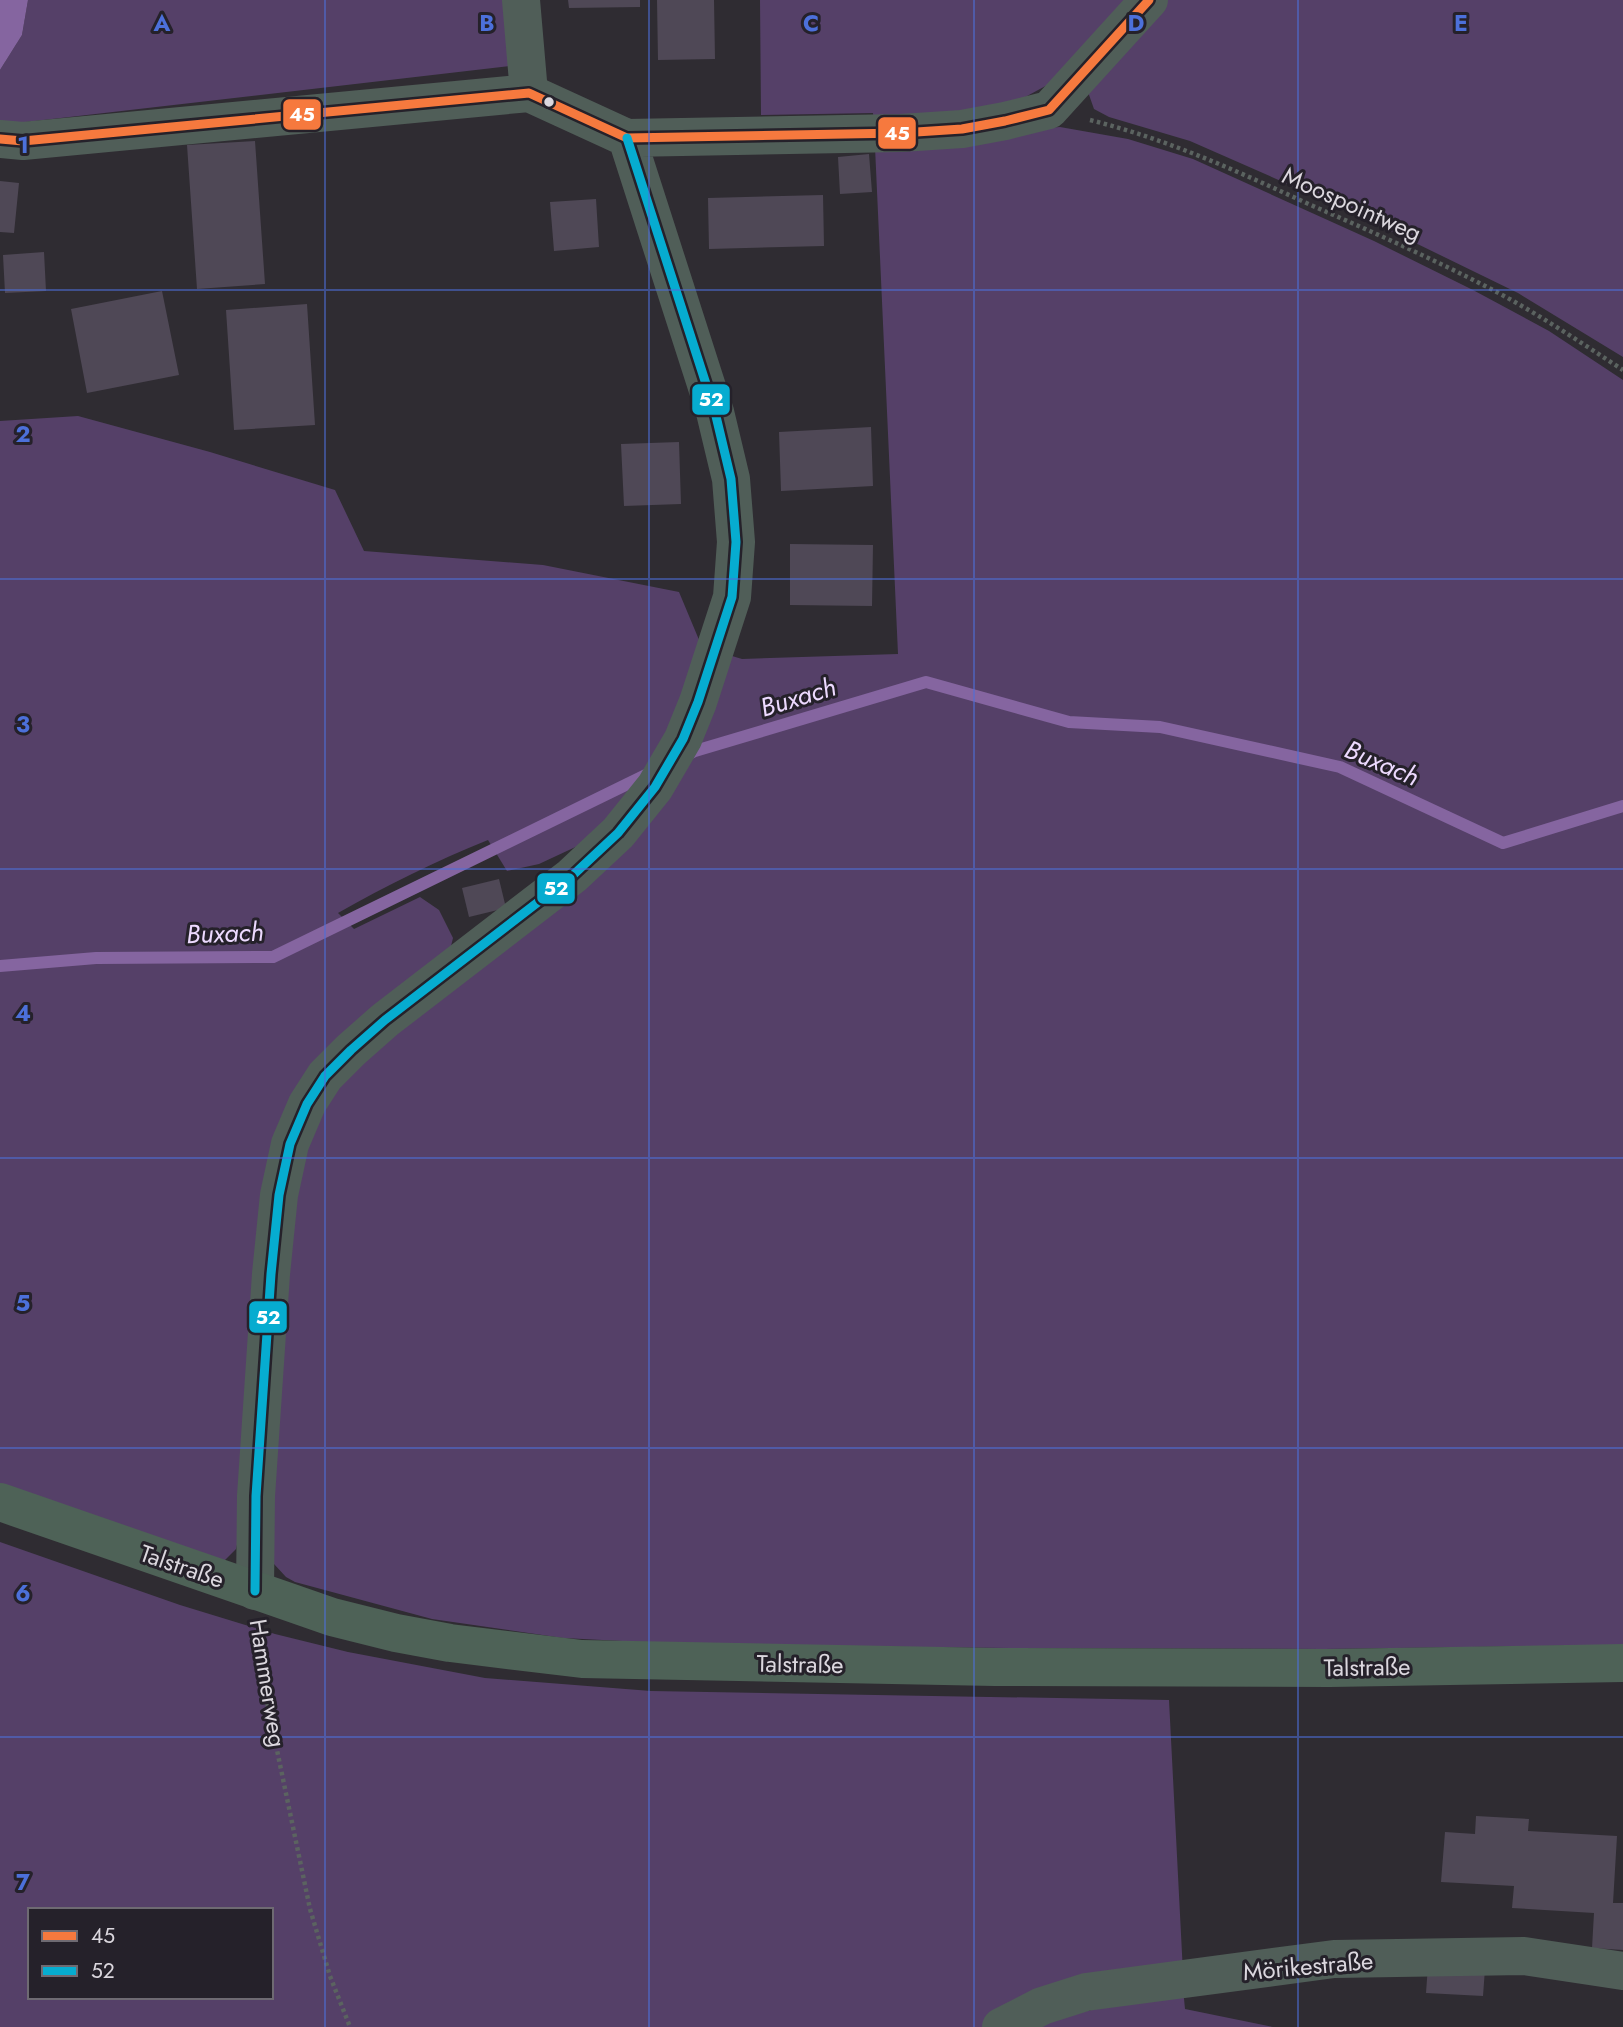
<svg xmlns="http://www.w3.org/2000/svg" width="1623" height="2027" font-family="Jost,sans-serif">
<rect width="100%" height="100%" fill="#2f2c32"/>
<path fill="#554068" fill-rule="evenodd" d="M28,0h477l6,66 -511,59v-55l22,-35z
M760,0h372l-81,83 -37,20 -140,21 -1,-11 -112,2z
M1166,0h457v357l-105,-64 -160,-78 -168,-74 -81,-24 -15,-8 -6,-17z
M1060,127l68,12 65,20 181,82 99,49 76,41 74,49v1265l-299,4 -316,-1 -307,-3 -138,-7 -131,-19 -137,-37 -9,-5 -12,-13 -2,-8v-47l2,-59 16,-238 8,-42 13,-41 22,-38 27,-32 58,-47 182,-137c17,-18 35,-37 44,-60l-105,49 -32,7 -19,-31c-52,21 -101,45 -150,73l16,16 66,-32 19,13 14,28 -3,12c-36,26 -70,54 -103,83 -11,9 -24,18 -32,29 -49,71 -54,154 -61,237 -8,78 -11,156 -14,233l-4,17 -11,11 -15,1 -53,-16 -157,-55v-1069l78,-5 132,36 125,38 29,61 179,14 136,27 23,55 40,12 156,-5 -23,-507 60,-2 111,-17z
M0,1542l180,63 95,29 73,18 137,26 166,13 518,9 14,273 -196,54h-987zM30,1910h241v87h-241z
M1183,1988l2,21 88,18h-253z"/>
<path fill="#8565a0" d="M0,0h28l-6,35 -22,35z"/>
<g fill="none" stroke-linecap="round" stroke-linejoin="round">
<path stroke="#8565a0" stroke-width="12" d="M685,756l10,-5 231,-69 143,40 91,5 180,40 163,76 120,-37
M0,966l96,-8 177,-1 377,-184"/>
</g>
<path fill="#4f4856" d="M568,0h72v7l-71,1z
M657,0h57l1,59 -57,1z
M255,141l10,143 -68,5 -10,-144z
M869,154l3,38 -32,2 -2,-37z
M0,181l19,2 -5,50 -14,-1z
M823,195l1,51 -115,3 -1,-51z
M596,199l3,48 -45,4 -4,-49z
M44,252l2,39 -41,2 -2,-38z
M162,291l17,84 -92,18 -16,-84z
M307,304l8,121 -81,5 -8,-120z
M871,427l2,59 -92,5 -2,-59z
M679,442l2,62 -57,2 -3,-62z
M790,544l83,1 -1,61 -82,-1z
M499,879l7,29 -37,9 -7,-29z
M1476,1816l53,3 -1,12 89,5 -4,67h10v47l-31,-2 2,-35 -82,-5 2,-22 -73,-4 4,-50 30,2z
M1428,1965l57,4 -2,27 -57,-3z"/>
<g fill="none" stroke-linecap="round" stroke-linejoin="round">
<path stroke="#5b6360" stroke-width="4.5" stroke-dasharray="3.5 3.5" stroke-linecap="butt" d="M1090,120c80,20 149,52 223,86 60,26 120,53 178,83 46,24 89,53 132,81
M258,1634l9,68 43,207 20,67 20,51"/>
<path stroke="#505e58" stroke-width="38" d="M521,0l8,93
M0,139l23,2 506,-48 98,45 274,-5 61,-4 43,-8 44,-11 100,-110
M255,1591l1,-95 15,-222 8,-79 11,-51 17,-40 18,-28 26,-26 34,-30 187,-144 46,-43 37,-46 28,-48 15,-37 34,-105 4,-55 -5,-63 -16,-67 -88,-274
M1001,2027l41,-21 44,-14 248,-33 190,-3 99,15"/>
<path stroke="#4e6257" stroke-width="38" d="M0,1502l332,115 64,16 54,10 132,16 413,8 335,1 293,-5"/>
<defs>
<path id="bus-1" d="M0,139l23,2 506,-48 98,45 274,-5 61,-4 43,-8 44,-11 100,-110"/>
<path id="bus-2" d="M255,1591l1,-95 15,-222 8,-79 11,-51 17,-40 18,-28 26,-26 34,-30 187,-144 46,-43 37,-46 28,-48 15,-37 34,-105 4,-55 -5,-63 -16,-67 -88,-274"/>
</defs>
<use href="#bus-1" stroke="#25212a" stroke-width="14"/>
<use href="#bus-2" stroke="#25212a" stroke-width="14"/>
<use href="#bus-1" stroke="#f6793e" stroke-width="9"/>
<use href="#bus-2" stroke="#06acd0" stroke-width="9"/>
</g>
<path fill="none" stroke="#4c70da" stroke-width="2" stroke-opacity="0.55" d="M325,0v2027M649,0v2027M974,0v2027M1298,0v2027M0,290h1623M0,579h1623M0,869h1623M0,1158h1623M0,1448h1623M0,1737h1623"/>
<circle fill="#dbd7de" stroke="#25212a" stroke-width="2.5" cx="549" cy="102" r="6"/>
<g text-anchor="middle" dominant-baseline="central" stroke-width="6" stroke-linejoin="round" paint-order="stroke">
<g font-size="24" fill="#dbd7de" stroke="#25212a">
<text transform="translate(1352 204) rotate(24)">Moospointweg</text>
<text transform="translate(182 1566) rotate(19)">Talstraße</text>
<text transform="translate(800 1664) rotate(1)">Talstraße</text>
<text transform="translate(1367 1667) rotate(-1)">Talstraße</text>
<text transform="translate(268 1683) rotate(81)">Hammerweg</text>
<text transform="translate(1308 1966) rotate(-5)">Mörikestraße</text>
</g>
<g font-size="26" font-style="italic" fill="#eddaff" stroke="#25212a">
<text transform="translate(798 697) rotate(-17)">Buxach</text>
<text transform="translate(1382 763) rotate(23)">Buxach</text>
<text transform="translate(225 933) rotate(-2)">Buxach</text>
</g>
</g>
<g font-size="23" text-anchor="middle" font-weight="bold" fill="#4c70da" stroke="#25212a" stroke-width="6" stroke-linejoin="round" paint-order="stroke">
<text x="162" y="31">A</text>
<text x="487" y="31">B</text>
<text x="811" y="31">C</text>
<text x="1136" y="31">D</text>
<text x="1461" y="31">E</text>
<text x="23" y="153">1</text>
<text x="23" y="442">2</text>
<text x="23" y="732">3</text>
<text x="23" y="1021">4</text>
<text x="23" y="1311">5</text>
<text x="23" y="1601">6</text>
<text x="23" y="1890">7</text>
</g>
<g stroke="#25212a" stroke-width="2.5">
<rect x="282" y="98" width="40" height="33" rx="7" fill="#f6793e"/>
<rect x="877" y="116" width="40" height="34" rx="7" fill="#f6793e"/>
<rect x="691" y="383" width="40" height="33" rx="7" fill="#06acd0"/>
<rect x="536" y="872" width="40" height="33" rx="7" fill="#06acd0"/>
<rect x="248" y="1300" width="40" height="34" rx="7" fill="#06acd0"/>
</g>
<g font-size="19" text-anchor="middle" font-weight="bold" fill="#fff">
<text x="302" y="121">45</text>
<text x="897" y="140">45</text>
<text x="711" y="406">52</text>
<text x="556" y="895">52</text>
<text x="268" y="1324">52</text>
</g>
<rect x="28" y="1908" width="245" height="91" fill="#25212a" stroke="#6e6a72" stroke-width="2"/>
<rect x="42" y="1931" width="35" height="10" fill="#f6793e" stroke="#6e6a72" stroke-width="2"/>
<text x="91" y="1943" font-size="21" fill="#dbd7de">45</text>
<rect x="42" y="1966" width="35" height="10" fill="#06acd0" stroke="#6e6a72" stroke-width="2"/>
<text x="91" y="1978" font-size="21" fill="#dbd7de">52</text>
</svg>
